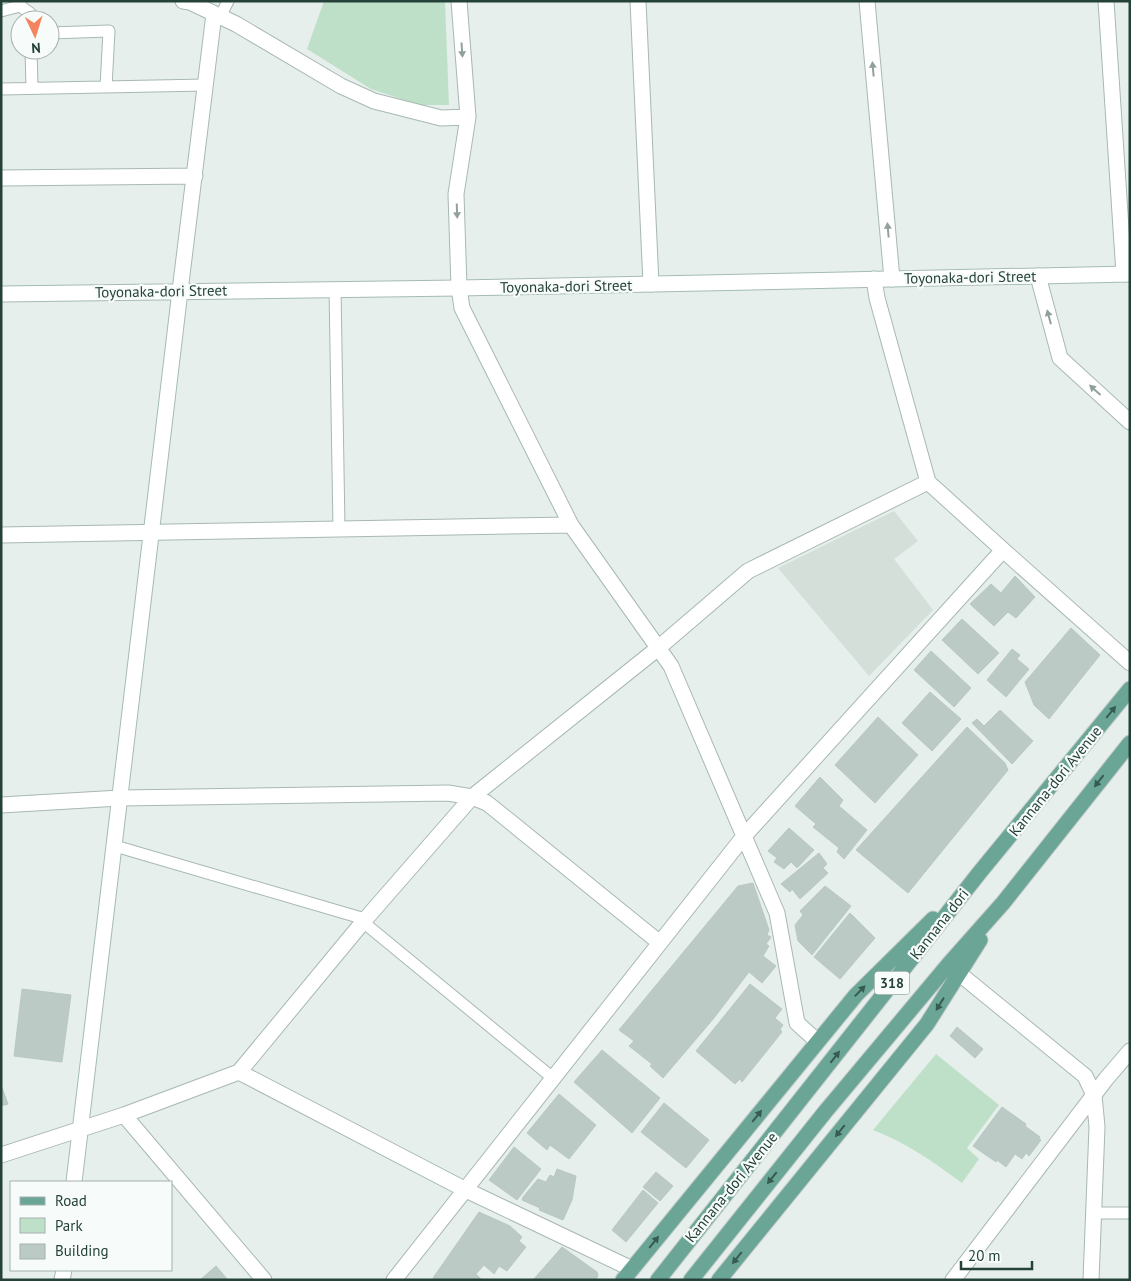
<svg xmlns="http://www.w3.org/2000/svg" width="1131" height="1281" font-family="'PT Sans',sans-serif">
<rect width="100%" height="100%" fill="#e6efeb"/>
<path fill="#d4dfda" d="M894,511l24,30 -24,18 39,51 -64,66 -91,-108z"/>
<path fill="#bfe0c8" d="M324,1h121l4,104h-30l-48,-16 -64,-40z
M936,1054l63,51 -32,43 12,11 -17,24c-27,-20 -57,-41 -89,-53z"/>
<path fill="#bbcac4" stroke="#b8c9c2" d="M1015,576l20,21 -19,21 -8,-6 -14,14 -24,-22 21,-20 10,9z
M962,619l37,34 -21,21 -36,-34z
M1071,628l29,27 -51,64 -15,-14 -9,-23z
M1012,649l8,6 -3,4 12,10 -23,28 -19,-17z
M931,651l40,37 -17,19 -40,-37z
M930,692l31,27 -29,32 -30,-28z
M1000,710l33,31 -21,23 -40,-41 5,-4 7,7z
M878,717l40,38 -43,48 -40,-38z
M967,727l38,36 3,7 -100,123 -52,-43z
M820,777l23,23 -4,6 28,24 -23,29 -7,-7 2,-4 -26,-21 3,-3 -21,-18z
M789,828l25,22 -17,18 -6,-6 -7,7 -10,-7 3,-4 -9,-7z
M819,853l8,11 -4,4 5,5 -28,26 -8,-10 -2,3 -9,-8z
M753,883l16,47 -2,5 4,2 -5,7 3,2 -6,10 13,10 -14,17 -13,-11 -35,46 -51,60 -13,-12 2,-2 -23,-18 5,-5 -15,-11 119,-144z
M825,886l26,20 -39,49 -14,-14 -3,-16 8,-10 -3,-4z
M850,913l25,25 -35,41 -26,-22z
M750,984l32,25 -7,9 8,7 -3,4 2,3 -40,50 -2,-3 -5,5 -39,-33z
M22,989l49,6 -9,67 -48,-6z
M957,1027l26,22 -8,9 -25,-22z
M602,1050l58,48 -28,35 -58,-51z
M1,1085l7,19 -7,2z
M559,1094l37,31 -27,34 -19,-14 -3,5 -20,-17z
M664,1103l45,37 -23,28 -45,-36z
M1002,1107l24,17 -1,2 15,11 -1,2 2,1 -12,16 -3,-3 -4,6 -7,-5 -9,13 -9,-7 -1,2 -23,-16z
M514,1147l27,22 -24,31 -28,-20z
M557,1169l19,7 -4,24 -9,20 -24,-10 1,-2 -18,-8 1,-3 15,-18 8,3 4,-7 4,2z
M656,1172l17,14 -13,15 -17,-14z
M643,1190l15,13 -32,39 -14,-12z
M479,1212l31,14 12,11 -3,4 7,6 -19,24 -8,-5 -5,8 -10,-9 -8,9 6,6h-47l-2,-2z
M562,1247l35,25 1,4 -3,4h-62z
M216,1266l12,14h-28z"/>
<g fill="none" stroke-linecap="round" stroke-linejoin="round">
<defs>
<path id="lane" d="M20,6l10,7v7
M1,11l19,-5v-5
M220,17l8,-16
M50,33l59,-2 -3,56
M31,50l1,38
M1,89l205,-4
M335,289l4,240
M115,846l250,73
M363,922l191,157
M1094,1213h36"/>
<path id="street" d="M183,1l7,1 46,22 105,62 33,15 67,17 27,-1
M459,1l9,116 -12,77 3,94 3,20 109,217 100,141 106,247 20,110 20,18
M638,1l13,283
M867,1l25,278
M1106,1l18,273
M1,178l194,-2
M1038,276l22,82 70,64
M874,279l3,19 51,184 75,68 127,113
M180,291l34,-277
M1,535l570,-10
M1,805l119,-7 328,-5 24,4 15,6 173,140
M950,966l135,110 9,19 3,32 -6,153
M239,1072l227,118 166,79
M124,1115l140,165
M1,1155l123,-40 115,-43 124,-150 109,-125 185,-148 91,-78 180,-89
M394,1280l351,-445 258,-285
M953,1280l153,-201 24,-28"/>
<path id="secondary" d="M1,294l458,-6 671,-14
M74,1182l106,-891
M62,1280l2,-10"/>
<path id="primary" d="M623,1280l233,-285 77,-76
M658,1280l322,-408 150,-183
M691,1280l134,-168 123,-147 55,-62 127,-160
M719,1280l208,-256 53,-84"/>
</defs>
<use href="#lane" stroke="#a8b8b2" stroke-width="13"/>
<use href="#street" stroke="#a8b8b2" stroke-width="17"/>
<use href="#secondary" stroke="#a4bbb3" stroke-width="17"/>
<use href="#primary" stroke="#c2cac8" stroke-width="17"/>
<use href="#lane" stroke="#fff" stroke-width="11"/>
<use href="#street" stroke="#fff" stroke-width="15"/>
<use href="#secondary" stroke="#fff" stroke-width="15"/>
<use href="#primary" stroke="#6aa596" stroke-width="15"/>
</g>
<defs><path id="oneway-solid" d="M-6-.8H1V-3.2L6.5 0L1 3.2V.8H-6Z" transform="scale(1.25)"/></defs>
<g fill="#92a09c">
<use href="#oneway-solid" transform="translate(462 50) rotate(86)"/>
<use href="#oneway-solid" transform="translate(873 69) rotate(-95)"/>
<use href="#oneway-solid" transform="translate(457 211) rotate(88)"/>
<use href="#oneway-solid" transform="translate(888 230) rotate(-95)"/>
<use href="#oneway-solid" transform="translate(1049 317) rotate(-105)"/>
<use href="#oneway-solid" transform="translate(1095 390) rotate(-138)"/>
</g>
<g fill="#365b51">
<use href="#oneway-solid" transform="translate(1111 712) rotate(-51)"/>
<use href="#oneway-solid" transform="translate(1099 781) rotate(128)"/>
<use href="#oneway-solid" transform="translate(860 991) rotate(-46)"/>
<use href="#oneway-solid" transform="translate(940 1004) rotate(122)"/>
<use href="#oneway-solid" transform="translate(835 1057) rotate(-52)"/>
<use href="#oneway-solid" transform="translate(757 1116) rotate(-51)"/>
<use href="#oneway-solid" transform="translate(840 1131) rotate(129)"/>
<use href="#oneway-solid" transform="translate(772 1178) rotate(129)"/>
<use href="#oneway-solid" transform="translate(654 1242) rotate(-51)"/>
<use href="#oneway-solid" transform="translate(737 1258) rotate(129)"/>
</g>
<g text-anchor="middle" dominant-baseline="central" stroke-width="4.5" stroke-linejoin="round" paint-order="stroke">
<rect fill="#f7fbf9" stroke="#637a73" stroke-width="1" x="874.5" y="971.5" width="35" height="23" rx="4"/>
<g font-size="14" font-weight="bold" fill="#24423a">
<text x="892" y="983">318</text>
</g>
<g font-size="15" fill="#24423a" stroke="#f7fbf9">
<text transform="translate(970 277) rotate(-1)">Toyonaka-dori Street</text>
<text transform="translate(566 286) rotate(-1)">Toyonaka-dori Street</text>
<text transform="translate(161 291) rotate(-1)">Toyonaka-dori Street</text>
<text transform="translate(1055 781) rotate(-51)">Kannana-dori Avenue</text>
<text transform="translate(939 924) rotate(-52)">Kannana dori</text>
<text transform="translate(731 1187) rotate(-51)">Kannana-dori Avenue</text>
</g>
</g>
<rect width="1131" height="1281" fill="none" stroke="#24423a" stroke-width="5"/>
<rect x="10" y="1181" width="162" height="90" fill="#f7fbf9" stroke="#a3b1ad"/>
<rect x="20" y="1197" width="25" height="8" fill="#6aa596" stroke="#a3b1ad"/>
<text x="55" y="1206" font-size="15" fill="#24423a">Road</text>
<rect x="20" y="1218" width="25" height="15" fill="#bfe0c8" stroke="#a3b1ad"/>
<text x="55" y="1231" font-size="15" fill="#24423a">Park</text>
<rect x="20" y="1244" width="25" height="15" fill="#bbcac4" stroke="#a3b1ad"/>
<text x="55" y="1256" font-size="15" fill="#24423a">Building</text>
<g transform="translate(35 35) rotate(176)"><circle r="24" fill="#f7fbf9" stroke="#a3b1ad"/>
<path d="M0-4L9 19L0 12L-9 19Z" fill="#f4845f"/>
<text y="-8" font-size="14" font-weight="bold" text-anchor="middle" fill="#24423a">N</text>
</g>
<path d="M961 1261v8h71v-8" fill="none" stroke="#24423a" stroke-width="2.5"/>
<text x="968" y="1261" font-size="15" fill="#24423a" stroke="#f7fbf9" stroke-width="4" paint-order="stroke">20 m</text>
</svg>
